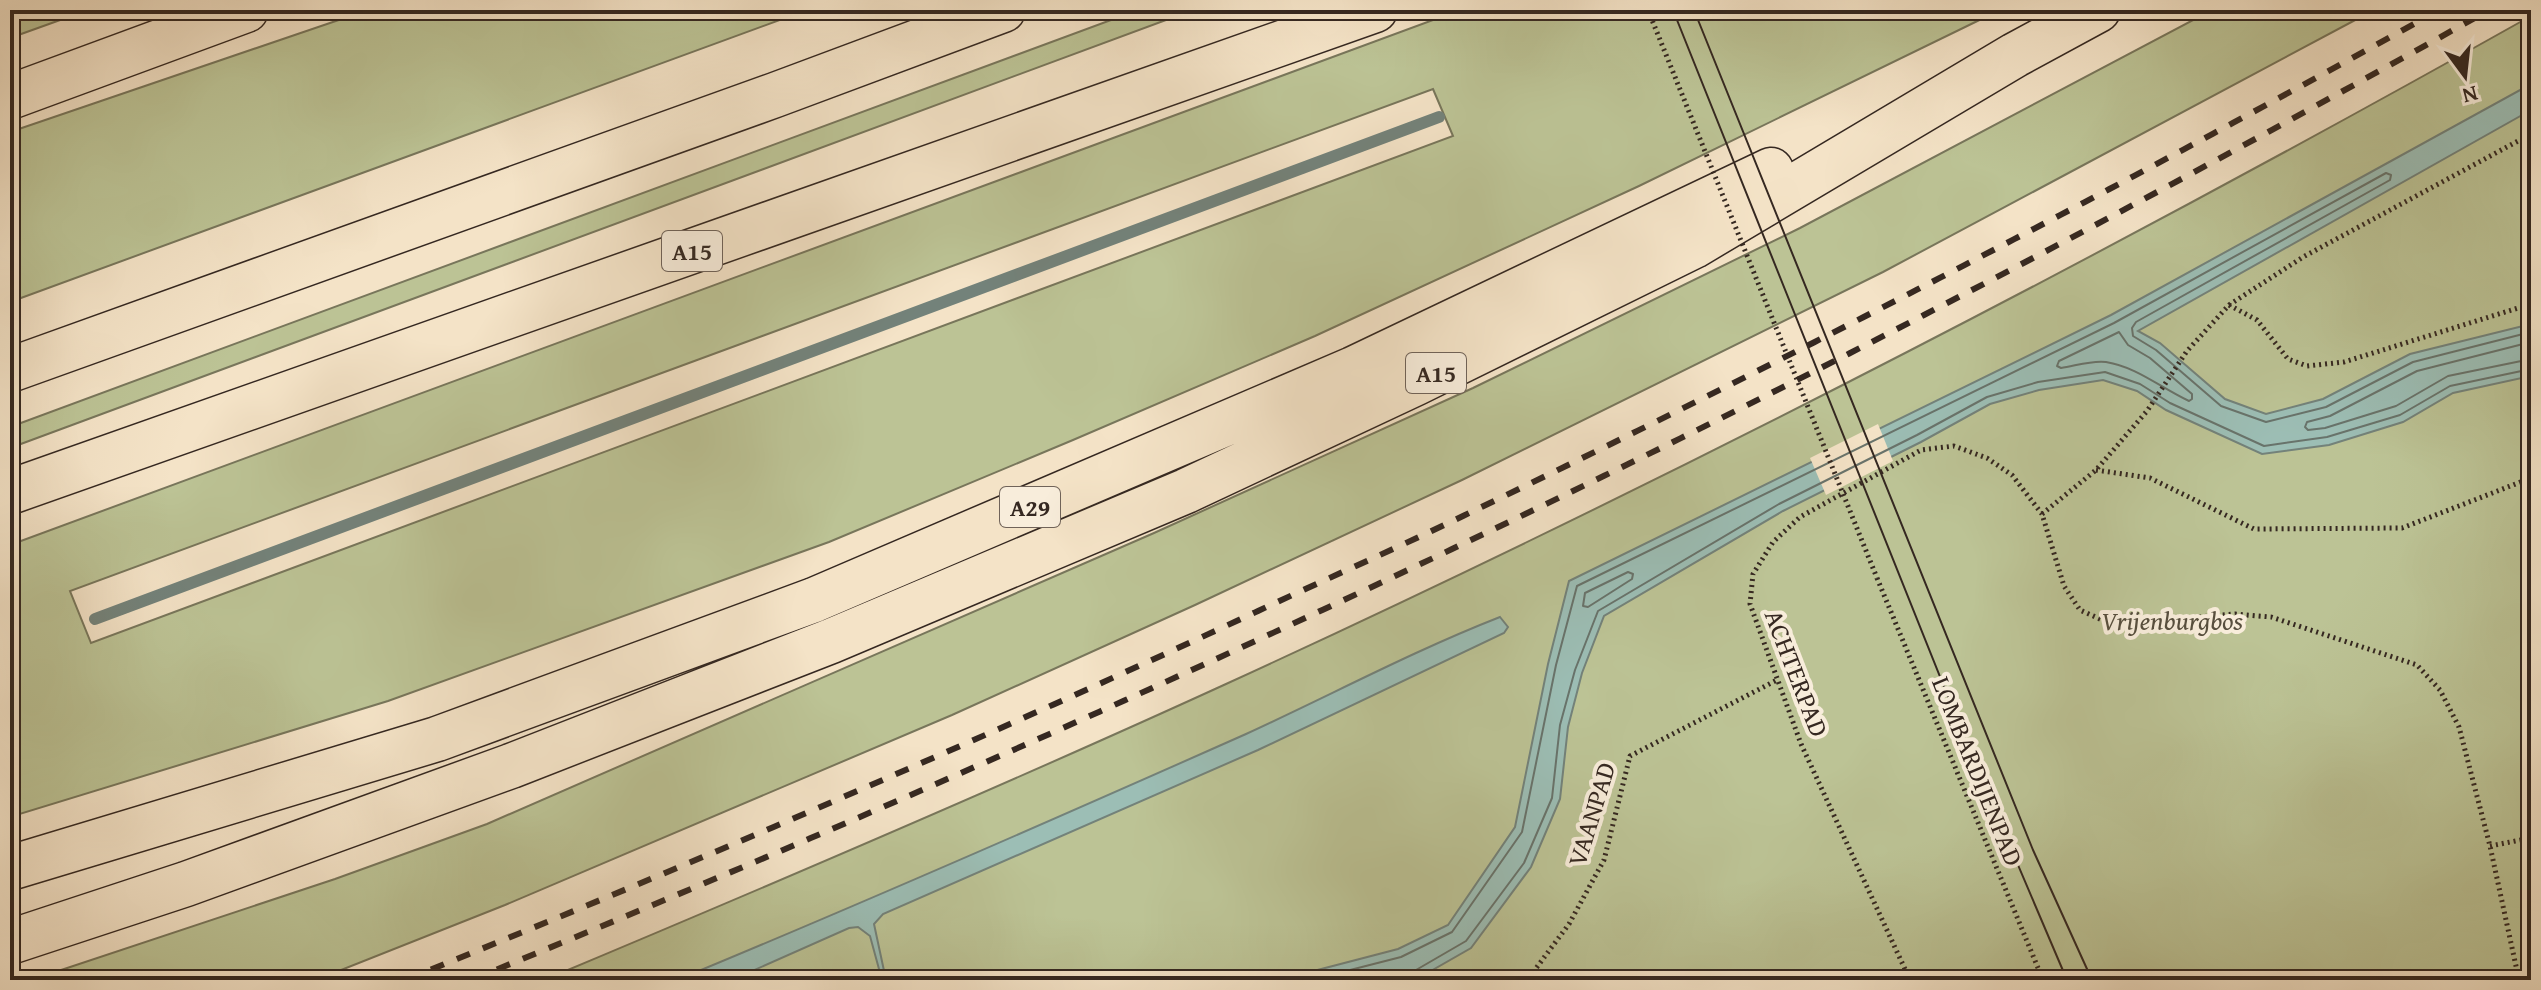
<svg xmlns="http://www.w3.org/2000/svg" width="2541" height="990" font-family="'Gentium Book Plus',serif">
<rect width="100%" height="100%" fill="#f4e3c7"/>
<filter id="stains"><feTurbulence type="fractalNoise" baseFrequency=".0025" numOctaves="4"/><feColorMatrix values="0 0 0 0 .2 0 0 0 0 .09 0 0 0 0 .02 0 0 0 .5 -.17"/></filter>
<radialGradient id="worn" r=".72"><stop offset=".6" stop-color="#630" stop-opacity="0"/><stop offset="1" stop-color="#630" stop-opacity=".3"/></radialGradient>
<path fill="#bcc395" stroke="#78765b" stroke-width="2" fill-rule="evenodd" d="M10,10h78l-78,28z
M368,10h439l-797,292v-170z
M1138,10h55l-1183,438v-21z
M1460,10h540l-361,176 -324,150 -242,104 -244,102 -441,159 -378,116v-272zM1433,89l20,47 -1362,507 -21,-52z
M2212,10h162l-491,262 -421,208 -267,125 -243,110 -447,190 -189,75h-285l304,-101 152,-55 667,-291 319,-145 327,-160z
M2531,16v964h-1987c229,-96 457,-193 682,-296 445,-204 879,-429 1305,-668z"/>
<path fill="#9cbeb5" stroke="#73827a" stroke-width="2" d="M2531,84v26l-393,221 22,12 65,56 41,15 57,-15 87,-45 121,-30v52l-78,17 -50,29 -74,23 -67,9 -96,-44 -29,-19 -34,-11 -64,10 -49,14 -69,38 -138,69 -179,105 -22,57 -14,54 -8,72 -29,68 -60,81 -56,32h-136l119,-31 50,-24 67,-98 33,-163 21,-83 542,-266z
M1500,617l8,10 -4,6 -246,117 -375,164 -9,10 12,56h-4l-12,-44 -12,-9 -9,1 -117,52h-55c191,-79 380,-162 569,-246 85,-39 167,-83 254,-117z"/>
<path fill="#f4e3c7" d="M1878,424l15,37 -67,34 -16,-37z"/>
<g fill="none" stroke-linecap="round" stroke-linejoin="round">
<path stroke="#68736b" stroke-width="2" d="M2119,332l9,13 22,13 42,36v5l-3,2c-28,-13 -52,-34 -83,-39 -14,-2 -31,4 -45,6l-4,-2 2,-5z
M2531,342l-114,29 -87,45 -23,6 -2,5 3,3 17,-2 71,-22 52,-30 83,-17
M1628,572l5,2 -1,5 -44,28 -5,-1 2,-13z
M1311,980l90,-23 51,-25 70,-100 34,-167 21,-79 537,-263 272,-150 5,2 -1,5 -254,142 -4,6 1,8 23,14 65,56 45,16 60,-15 87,-45 118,-30
M1413,980l3,-10 50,-29 58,-78 28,-65 8,-73 15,-55 23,-59 181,-107 138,-69 70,-38 51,-15 67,-10 35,12 30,19 94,43 63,-9 73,-22 50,-29 81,-17"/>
<path stroke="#73827a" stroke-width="12" d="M95,619l1344,-502"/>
<defs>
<path id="highway" d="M10,97l236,-87
M10,370l765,-275 228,-85
M10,492l1365,-482
M10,868l427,-129 377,-139 539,-231 418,-199
M10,942l176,-58 325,-118 320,-125 355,-150 230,-108 278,-137 321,-191 83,-45"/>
</defs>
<use href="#highway" stroke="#352821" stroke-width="47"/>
<path stroke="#352821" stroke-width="5" stroke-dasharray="2 4" stroke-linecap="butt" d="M2229,305l28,15 31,39 19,7 37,-4 187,-58
M2096,470l54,8 104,51 148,-1 129,-50
M2042,514l54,-44 51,-59 40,-60 42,-46 74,-48 228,-123
M1877,578l166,402
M2490,846l41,-8
M1524,980l7,-5 38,-51 35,-64 26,-104 147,-76
M1910,980l-109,-236 -51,-140 3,-30 20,-32 27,-25 121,-67 33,-4 33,12 25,17 30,39 22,72 16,24 31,14 124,-10 36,3 146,48 23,25 19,37 31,119 29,134"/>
<use href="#highway" stroke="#f4e3c7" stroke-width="44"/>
<path stroke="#352821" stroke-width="2" d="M1673,10l302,754 92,216
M1694,10l339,840 59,130"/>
<path stroke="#352821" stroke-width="6" stroke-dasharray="14 14" stroke-linecap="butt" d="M405,980c287,-116 572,-238 853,-369 68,-32 137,-62 205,-95 330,-159 656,-328 976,-506
M471,980c493,-201 980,-420 1453,-665 191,-99 379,-201 565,-305"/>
<path stroke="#352821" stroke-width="5" stroke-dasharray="2 4" stroke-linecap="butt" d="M1648,10l229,568"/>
</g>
<g text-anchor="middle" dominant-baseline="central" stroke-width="8" stroke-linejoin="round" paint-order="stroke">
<g fill="#f8eddb" stroke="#706359" stroke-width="2">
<rect x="662" y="231" width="60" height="40" rx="6"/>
<rect x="1406" y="353" width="60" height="40" rx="6"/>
<rect x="1000" y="487" width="60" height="40" rx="6"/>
</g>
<g font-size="24" font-weight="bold" fill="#352821">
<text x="692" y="251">A15</text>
<text x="1436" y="373">A15</text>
<text x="1030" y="507">A29</text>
</g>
<g font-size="26" font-style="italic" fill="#574f3e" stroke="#f8eddb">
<text x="2172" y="620">Vrijenburgbos</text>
</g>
<g font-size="26" fill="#352821" stroke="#f8eddb">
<text transform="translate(1797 673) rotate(69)">ACHTERPAD</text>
<text transform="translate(1978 771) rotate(68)">LOMBARDIJENPAD</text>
<text transform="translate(1591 814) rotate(-73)">VAANPAD</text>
</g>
</g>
<rect width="2541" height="990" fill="none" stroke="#f4e3c7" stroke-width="40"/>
<rect x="12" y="12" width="2517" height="966" fill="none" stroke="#352821" stroke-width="4"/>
<rect x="20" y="20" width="2501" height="950" fill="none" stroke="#352821" stroke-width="2"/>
<g transform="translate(2465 76) rotate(165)" stroke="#f8eddb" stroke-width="6" paint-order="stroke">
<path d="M0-6L14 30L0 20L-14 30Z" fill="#352821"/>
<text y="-12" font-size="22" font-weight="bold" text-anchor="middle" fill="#352821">N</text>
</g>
<rect width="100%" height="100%" filter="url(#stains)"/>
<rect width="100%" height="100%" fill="url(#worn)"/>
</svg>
